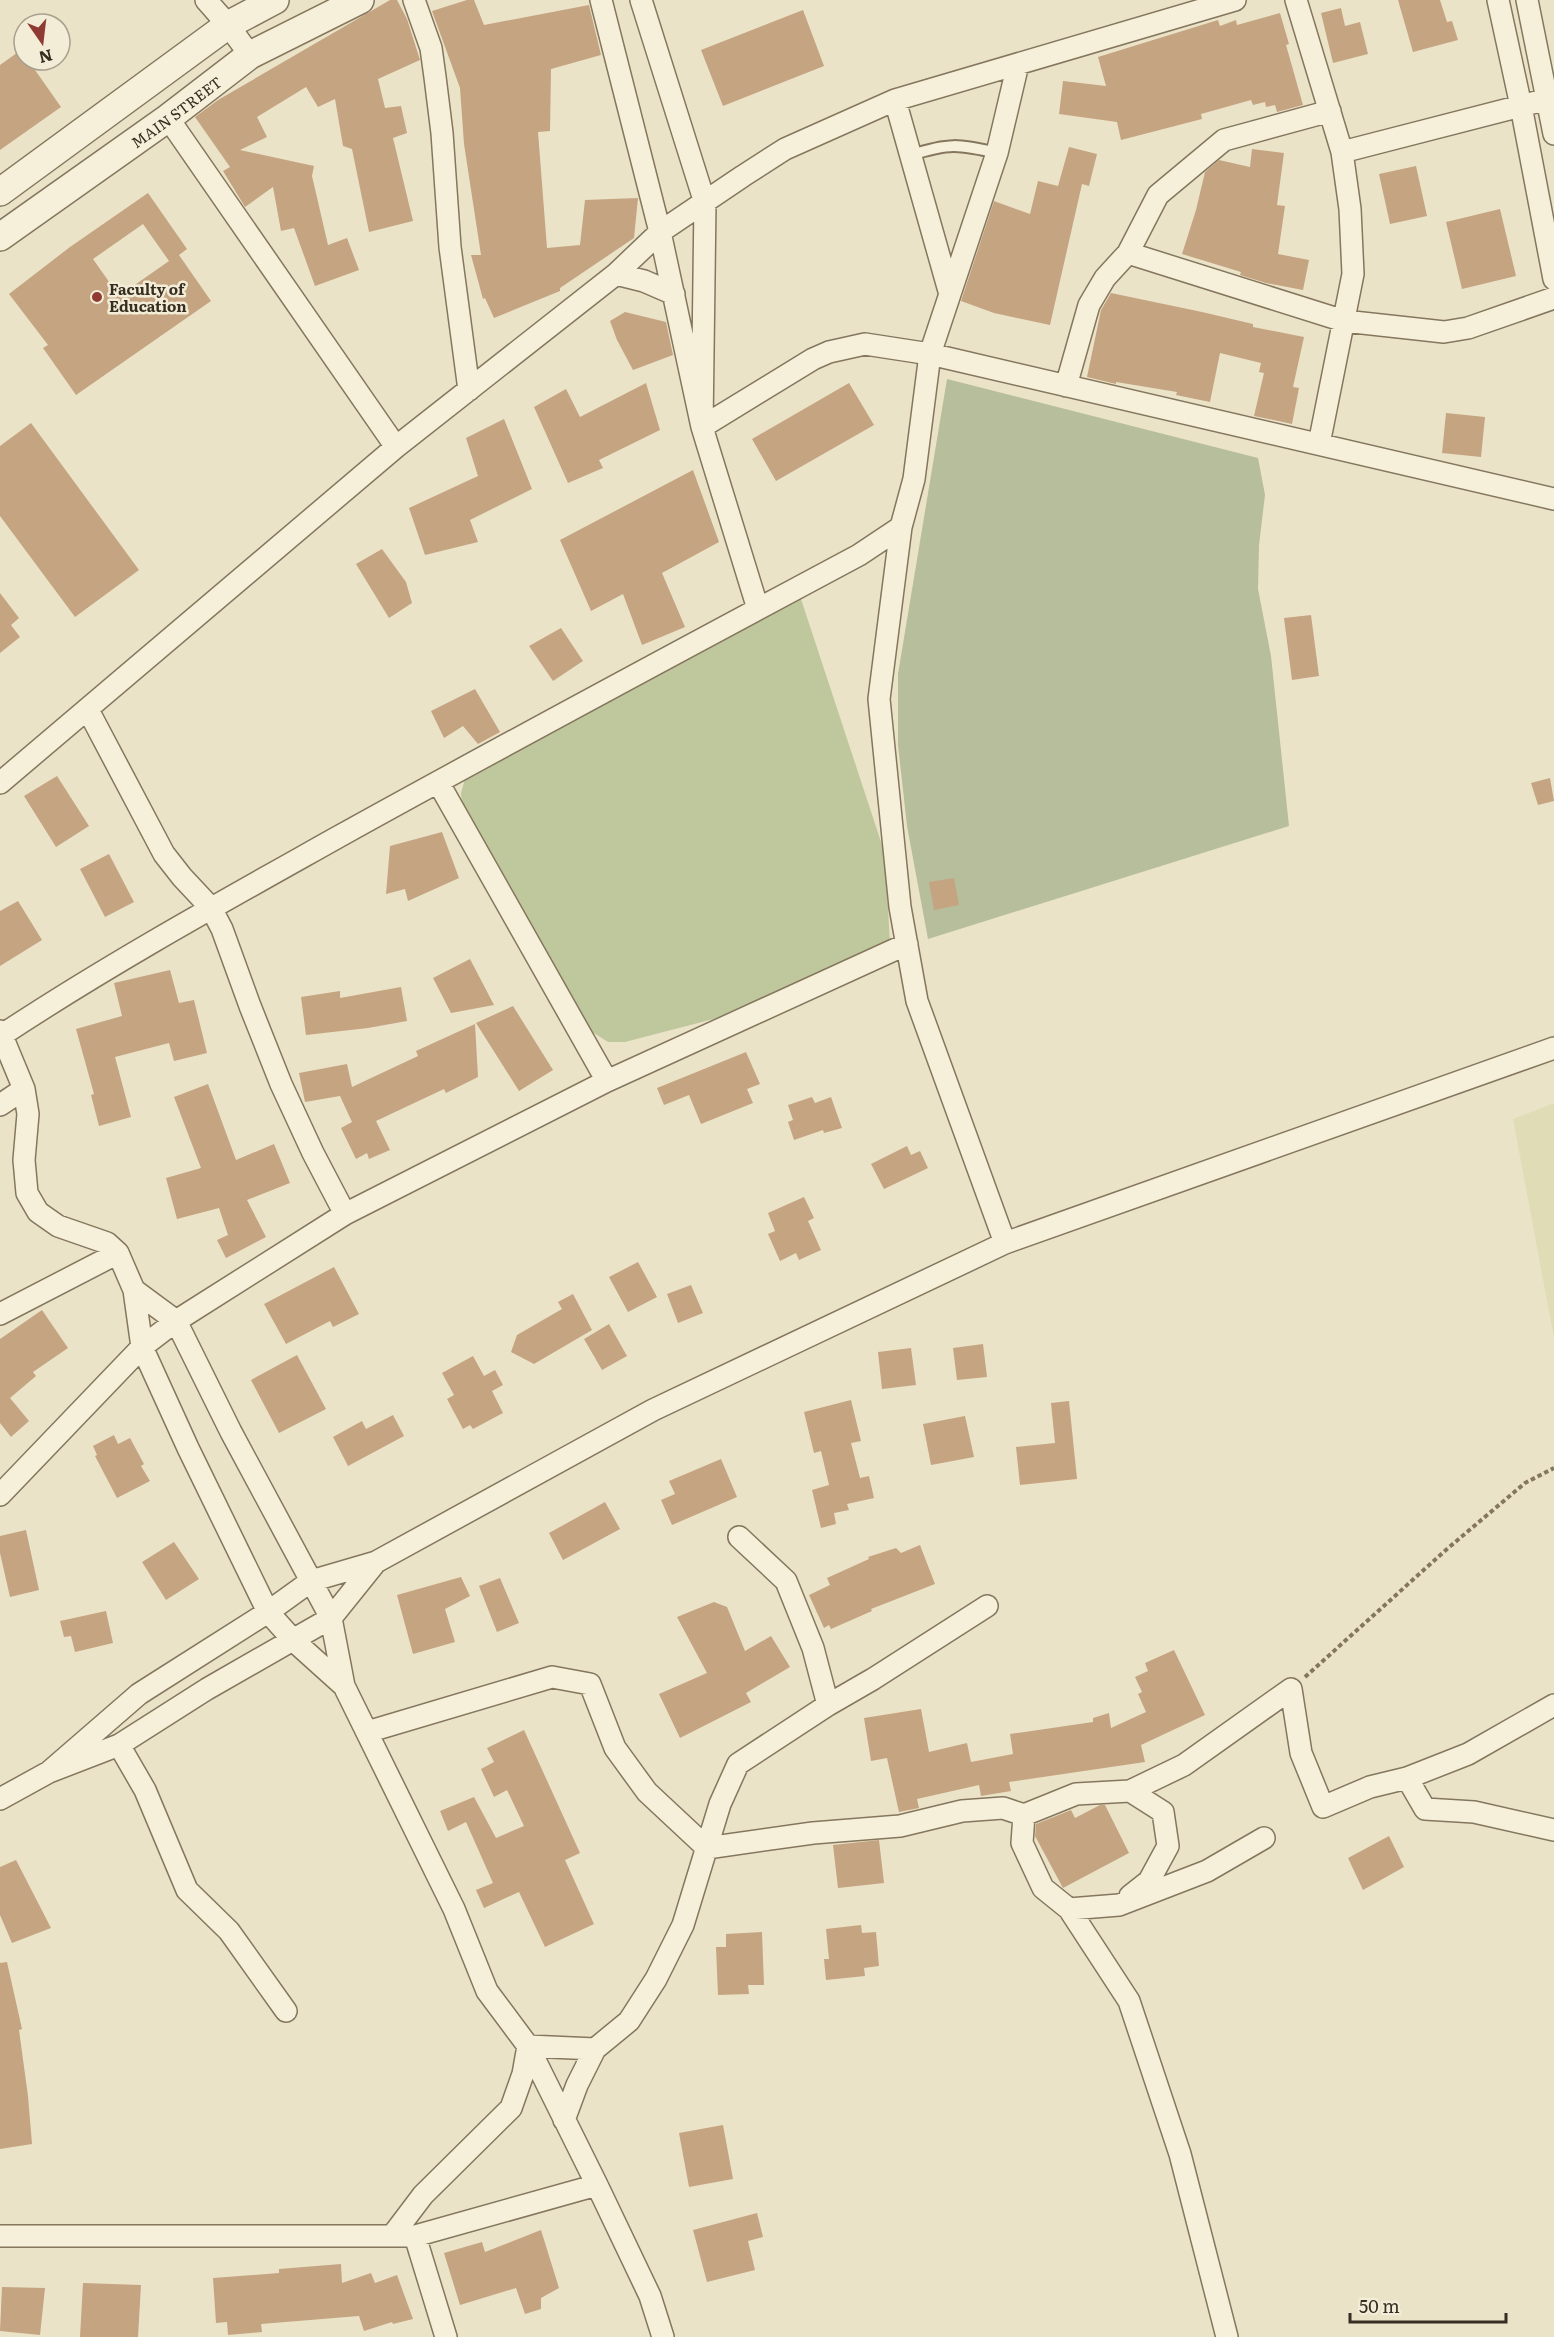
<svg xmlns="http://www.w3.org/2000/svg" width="1554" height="2337" font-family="Literata,serif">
<rect width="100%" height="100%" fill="#ebe3c8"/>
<path fill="#e0ddb6" d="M1554,1103v235l-41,-219z"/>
<path fill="#bfc89c" d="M800,596l85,258 5,90 -165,72 -100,26h-17l-22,-14 -124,-218 -1,-17 4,-14z"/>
<path fill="#b6be9b" d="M947,379l311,79 7,37 -6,50 -1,44 13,67 18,170 -361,113 -21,-113 -9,-81v-71z"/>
<path fill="#c5a481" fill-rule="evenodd" d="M390,0h7l10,19 13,41 -42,19 7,29 16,-2 6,27 -14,5 20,83 -44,11 -17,-83 -9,-3 -8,-47 -17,8 -12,-20 -49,30 10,20 -27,13 74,16 -2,10 16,69 19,-7 12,32 -44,16 -21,-58 -13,3 -8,-44 -28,20 -22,-36 7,-4 -35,-50 23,-17z
M467,0h7l10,25 105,-20 12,50 -50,14 -1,62 -12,1 9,116 33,-3 5,-45 53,-2 -4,40 -74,50v3l-66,27 -9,-20 -2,1 -12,-44h10l-17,-111 -4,-56 -28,-77z
M1398,0h42l7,22 5,-1 6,19 -45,12z
M1341,8l4,18 15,-4 8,32 -35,9 -12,-50z
M803,10l21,56 -101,40 -22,-56z
M1280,13l9,31 -3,1 17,60 -26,7 -2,-7 -9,2 -1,-5 -12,3 -2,-5 -50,14 1,5 -81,21 -4,-18 -58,-8 4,-33 43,5 -8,-29 120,-37 2,6 16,-6 1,5z
M21,50l3,10h4l33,47 -61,43v-85z
M1069,147l28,7 -8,32 -7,-2 -32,141 -56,-12 -33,-12 33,-100 36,13 8,-33 20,5z
M1252,149l32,4 -7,52 8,1 -7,48 31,6 -6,30 -37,-7 -26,-8 1,-3 -59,-18 14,-44 9,-38 14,-12 31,7z
M1416,166l11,50 -37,8 -11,-50z
M148,193l39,56 -8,6 32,46 -135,94 -33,-47 5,-3 -39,-51 61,-47zM143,224l26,37 -50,35 -26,-37z
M1500,209l16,67 -54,13 -16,-67z
M1111,293l91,19 51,12v3l51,10 -11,50 6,1 -7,36 -38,-8 10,-43 -5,-1 2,-9 -41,-10 -10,49 -34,-7 1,-3 -61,-10v2l-29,-7 14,-67z
M625,312l41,10 7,33 -40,15 -16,-30 -7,-19z
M646,383l14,47 -61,30 4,8 -35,15 -34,-76 32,-18 14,28z
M849,383l25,42 -98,56 -24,-42z
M1446,413l39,4 -4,40 -39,-4z
M504,419l28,70 -62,31 8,22 -53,13 -16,-47 69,-32 -12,-38z
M31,423l108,147 -64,47 -75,-101v-70z
M693,470l26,72 -57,31 23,54 -43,18 -19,-51 -32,17 -31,-71z
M382,549l24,33 6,21 -23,15 -33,-54z
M0,593l19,25 -8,7 9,12 -20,16z
M1311,615l8,61 -27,4 -8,-62z
M561,628l22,33 -30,20 -24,-35z
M475,689l25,43 -22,12 -15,-18 -19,12 -13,-27z
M57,776l32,50 -33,21 -32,-51z
M1550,778l4,23 -16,4 -7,-22z
M442,832l17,46 -51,23 -3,-12 -19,5 4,-48z
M109,854l25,48 -29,15 -25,-48z
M954,878l5,27 -25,5 -5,-28z
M18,901l24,39 -42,26v-55z
M470,959l24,46 -43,8 -18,-35z
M170,970l9,33 15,-3 13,53 -33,8 -5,-18 -54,14 16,60 -32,9 -8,-31 3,-1 -18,-65 46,-13 -8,-33z
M401,987l6,34 -39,7 -62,7 -5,-38 39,-6v7z
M513,1006l40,64 -34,21 -43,-68z
M475,1024l3,53 -32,16 -2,-4 -68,32 14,29 -21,9 -2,-6 -11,6 -15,-31 11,-6 -12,-26 -35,6 -6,-29 48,-9 5,23 66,-31 -2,-5z
M746,1052l14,32 -13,5 6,14 -52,21 -12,-29 -25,10 -7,-17z
M208,1084l28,76 38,-16 16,39 -43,17 19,37 -40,21 -9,-18 11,-5 -9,-27 -42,11 -11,-41 35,-10 -27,-71z
M812,1097l3,6 16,-6 11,31 -18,5 -1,-3 -29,10 -6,-18 5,-2 -5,-15z
M907,1146l4,9 9,-4 8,17 -44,21 -13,-25z
M804,1197l10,21 -6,3 13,29 -22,10 -3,-7 -16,8 -12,-27 7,-3 -7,-18z
M638,1262l19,35 -29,15 -19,-35z
M334,1267l25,47 -26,13 -3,-6 -44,23 -22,-40z
M691,1285l12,28 -25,10 -11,-29z
M573,1294l19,36 -58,34 -23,-12 6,-17 45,-26 -4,-7z
M42,1310l26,38 -35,24 3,4 -26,22 19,23 -18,16 -11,-14v-84z
M609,1324l18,32 -25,14 -18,-31z
M983,1344l4,33 -30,3 -4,-32z
M911,1348l5,37 -34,4 -4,-37z
M297,1355l29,54 -47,24 -28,-53z
M473,1356l11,20 11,-6 8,15 -11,6 11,22 -30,16 -3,-4 -7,4 -16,-30 7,-4 -12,-22z
M851,1400l10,41 -10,2 9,35 9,-2 5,22 -27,6 2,6 -15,3 2,11 -15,4 -9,-38 17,-5 -8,-34 -7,2 -10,-41z
M1069,1401l8,78 -57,6 -4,-38 39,-4 -4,-40z
M393,1415l11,21 -56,30 -15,-29 29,-16 4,8z
M965,1416l9,41 -43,8 -8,-41z
M114,1435l4,9 12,-6 14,26 -3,2 9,15 -33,17 -22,-42 2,-1 -4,-9z
M721,1459l16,38 -65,28 -11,-25 14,-6 -6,-13z
M605,1502l15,27 -57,31 -14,-27z
M26,1530l13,60 -29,7 -10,-44v-17z
M174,1542l25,37 -33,21 -24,-38z
M920,1545l15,39 -64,25 1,2 -41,18 -2,-4 -5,3 -15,-33 21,-10 -3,-7 42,-19 -1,-2 28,-9 5,5z
M461,1577l9,19 -25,13 10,33 -42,12 -16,-59z
M500,1578l19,45 -22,9 -18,-46z
M714,1602l13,5 18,44 26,-15 19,31 -44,26 5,9 -71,36 -21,-44 48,-21 -30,-56z
M106,1611l7,32 -38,9 -4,-16 -7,1 -4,-16z
M1174,1650l31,65 -64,30 4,17 -136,20 2,9 -30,5 -2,-11 -62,14 2,9 -20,4 -12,-54 -16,3 -7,-43 57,-9 8,43 38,-9 4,19 42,-8 -3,-20 83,-12v-4l16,-5 2,15 35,-16 -8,-18 4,-2 -7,-15 13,-6 -3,-8z
M524,1730l56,123 -15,7 29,64 -49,23 -26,-55 -35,16 -8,-18 17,-7 -27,-61 -18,9 -8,-20 34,-14 22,41 28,-12 -17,-36 -13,7 -13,-28 13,-7 -7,-14z
M1100,1805h5l24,48 -66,35 -28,-52 1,-12 35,-14 4,8z
M1389,1836l15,31 -41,23 -15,-32z
M879,1840l5,43 -46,5 -5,-43z
M16,1860l35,68 -39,15 -12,-28v-48z
M861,1925l1,8 14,-1 3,34 -15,2 1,8 -39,4 -2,-21h5l-3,-30z
M762,1932l2,53h-16l1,9 -31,1 -2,-48h10v-13z
M7,1962l15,67 -3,1 9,66 4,48 -32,5v-186z
M723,2125l10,54 -44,8 -10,-54z
M757,2213l6,24 -15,4 7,29 -48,12 -14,-52z
M541,2230l18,58 -18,10v11l-16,5 -9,-26 -56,17 -16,-52 38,-11 3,10z
M341,2264l1,19 29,-10 4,10 22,-8 16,44 -20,5 -1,-2 -28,9 -5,-15 -98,8 1,8 -34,3 -1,-13 -11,1 -3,-45 66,-5v-4z
M83,2283l58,2 -3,52h-58z
M2,2287l43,1 -5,47 -40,-4z"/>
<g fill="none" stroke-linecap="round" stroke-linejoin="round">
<defs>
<path id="service" d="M911,155c38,-12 47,-11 86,-2"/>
<path id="minor" d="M206,0l22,25 22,30
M414,0l17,48 4,29 7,56 8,114 19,143
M601,0l59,232 42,195 111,-68 16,-7 36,-8 65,10 624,145
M641,0l64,203 -3,224 56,182
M1296,0l46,152 8,57 3,65 -34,170
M1498,0l23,106 33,173
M1527,0l27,134
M895,100l54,191
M168,118l228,329
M1342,152l206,-53
M1128,253l216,68 73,8 27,3 24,-4 86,-30
M616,274l28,7 30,13
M1066,386l23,-81 16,-27 23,-25 30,-58 66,-55 106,-29
M901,527l-22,172 21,208 17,94 88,242
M88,710l76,144 18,23 29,31 11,21 28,77 31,78 32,69 32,61
M0,783l396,-336 220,-173 44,-42 83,-56 42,-27 110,-49 340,-100
M0,1031l24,58 4,25 -4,46 3,33 11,19 20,14 49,17 11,10 16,37 8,57 46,101 80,164 26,29 50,45
M2,1035c109,-72 222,-134 336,-198 173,-96 347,-189 521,-282l42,-28 13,-48 16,-125 67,-201 21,-89
M607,1081l300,-137
M0,1105l24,-16
M134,1290l42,31 55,111 100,186 13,68 110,223 33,82 41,55 69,139 53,111 13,41
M0,1314l118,-61
M0,1495l142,-148 34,-26 169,-107 262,-133 -169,-299
M739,1537l47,44 27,67 15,57
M367,1732l185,-55 38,7 25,64 32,44 60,56 106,-15 87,-7 62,-15 41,-3 21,7
M119,1745l26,45 42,100 42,41 57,80
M49,1772l90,-78 129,-82 43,-31 65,-19 277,-152 352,-167 549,-195
M1407,1778l61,-24 86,-49
M1130,1791l33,21 5,34 -19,35 -19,15
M0,1799l49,-27 70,-27 88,-56 124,-71 45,-56
M1264,1838l-57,33 -88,34 -50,4 -26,-21 -21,-45 2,-28 52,-21 54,-3 54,-26 107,-76 10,64 22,54 47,-20 37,-9 18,31 49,3 80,18
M1069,1909l60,92 51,153 47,183
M564,2120l13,-35 18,-36
M0,2236h415l182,-51
M392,2236l31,-41 88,-87 12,-34 5,-28 67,3 34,-28 27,-42 27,-54 37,-121 18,-40 90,-59 45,-26 114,-73
M415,2236l31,101"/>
<g id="tertiary">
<path d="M0,192l228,-167 47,-25"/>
<path id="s1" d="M0,237l168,-119 82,-63 110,-55"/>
</g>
</defs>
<use href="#service" stroke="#85765e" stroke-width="14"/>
<use href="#minor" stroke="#85765e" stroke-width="24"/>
<use href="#tertiary" stroke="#85765e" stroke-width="30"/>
<path stroke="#85765e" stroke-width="4" stroke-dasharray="4.5 3" stroke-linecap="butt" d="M1305,1677l142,-128 78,-66 29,-15"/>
<use href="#service" stroke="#f6f0da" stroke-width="10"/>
<use href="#minor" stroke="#f6f0da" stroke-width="21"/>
<use href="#tertiary" stroke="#f6f0da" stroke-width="27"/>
</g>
<circle fill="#8f3b34" stroke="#f3edd7" stroke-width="2" cx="97" cy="297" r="6"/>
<g text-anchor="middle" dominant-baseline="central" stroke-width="5" stroke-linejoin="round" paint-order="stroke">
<g font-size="15" fill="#372d21" stroke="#f3edd7">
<text stroke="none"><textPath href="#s1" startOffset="216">MAIN STREET</textPath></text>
</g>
<g font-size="15" font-weight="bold" fill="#372d21" stroke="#f3edd7" text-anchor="start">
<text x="109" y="288">Faculty of<tspan x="109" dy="17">Education</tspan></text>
</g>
</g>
<g transform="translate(42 42) rotate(166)"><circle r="28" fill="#f3edd7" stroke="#a8a08e" stroke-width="1.5"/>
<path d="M0-4.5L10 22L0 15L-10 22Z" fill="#8f3b34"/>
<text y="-9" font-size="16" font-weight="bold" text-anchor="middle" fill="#372d21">N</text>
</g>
<path d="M1350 2313v9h156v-9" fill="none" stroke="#372d21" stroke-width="3"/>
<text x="1359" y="2313" font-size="18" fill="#372d21" stroke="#f3edd7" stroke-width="4.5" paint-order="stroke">50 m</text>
</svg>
